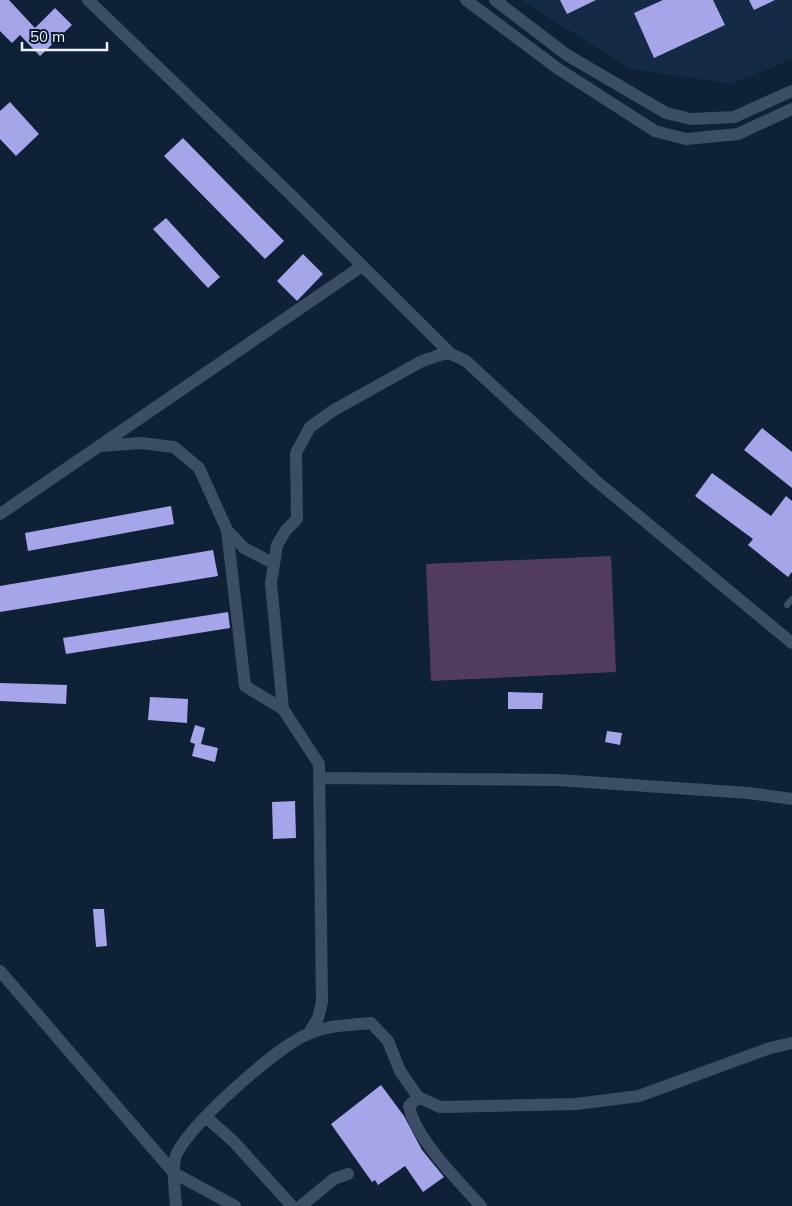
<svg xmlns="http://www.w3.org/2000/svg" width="792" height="1206" font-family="Mulish,sans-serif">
<rect width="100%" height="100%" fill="#0f2136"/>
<path fill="#142a45" d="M521,0h271v59l-61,25 -100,-15z"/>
<path fill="#523c5d" d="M611,556l5,116 -185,9 -5,-117z"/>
<path fill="#a6a5e9" d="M0,0h9l26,28 20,-20 17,17 -32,31 -20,-21 -8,8 -12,-12z
M560,0h36l-29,14z
M663,0h50l12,25 -71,33 -20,-45z
M749,0h26l-21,10z
M10,102l29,32 -23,22 -16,-17v-28z
M183,138l101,103 -19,18 -101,-103z
M166,218l54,59 -12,11 -55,-59z
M303,254l20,20 -26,27 -20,-20z
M762,428l30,24v36l-48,-38z
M712,473l59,43 15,-20 6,5v71l-4,5 -40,-32 5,-6 -58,-43z
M171,506l3,18 -146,27 -3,-18z
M213,550l5,26 -218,36v-26z
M228,612l2,16 -164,26 -3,-16z
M0,683l67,2 -1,19 -66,-3z
M508,692l35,1 -1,16h-34z
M150,697l38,2 -1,24 -39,-3z
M195,725l10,3 -4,16 17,4 -3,14 -23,-6 3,-12 -5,-2z
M607,731l15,2 -2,12 -15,-3z
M295,801l1,37 -23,1 -1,-37z
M93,909h11l3,37 -11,1z
M381,1085l23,31 18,34 22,27 -21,15 -18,-26 -27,19 -3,-5 -3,2 -41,-58z"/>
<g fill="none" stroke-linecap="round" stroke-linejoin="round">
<path stroke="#3b4e66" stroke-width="6" d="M787,605l5,-6"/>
<path stroke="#3b4e66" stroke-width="12" d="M88,0l201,193 162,161
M466,0l91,68 98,63 31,8 52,-5 54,-25
M495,0l72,55 99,58 25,6 43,-2 58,-26
M101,446l40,-3 33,4 25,21 28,62 18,156 38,23
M0,514l362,-248
M227,530l17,18 29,15
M319,778l239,2 191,13 43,6
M0,971l174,202 61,33
M309,1033l9,-15 4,-16 -3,-238 -36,-55 -12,-126 6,-38 9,-15 11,-11 -1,-66 14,-26 24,-17 88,-49 21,-7h8l15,7 129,119 197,163
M418,1097l-9,9c6,32 50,76 72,100
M206,1117l28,25 58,64
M176,1206c-1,-13 -5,-42 1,-53 16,-31 98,-105 131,-119 20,-9 42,-9 63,-11l17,18 12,30 18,26 22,10 136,-3 63,-8 131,-48 22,-5
M301,1206l33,-27 14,-5"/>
</g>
<path d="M22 42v8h85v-8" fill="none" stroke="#ecf3fc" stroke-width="2.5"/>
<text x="30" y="42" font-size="15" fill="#ecf3fc" stroke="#06172b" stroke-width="4" paint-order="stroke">50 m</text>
</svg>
